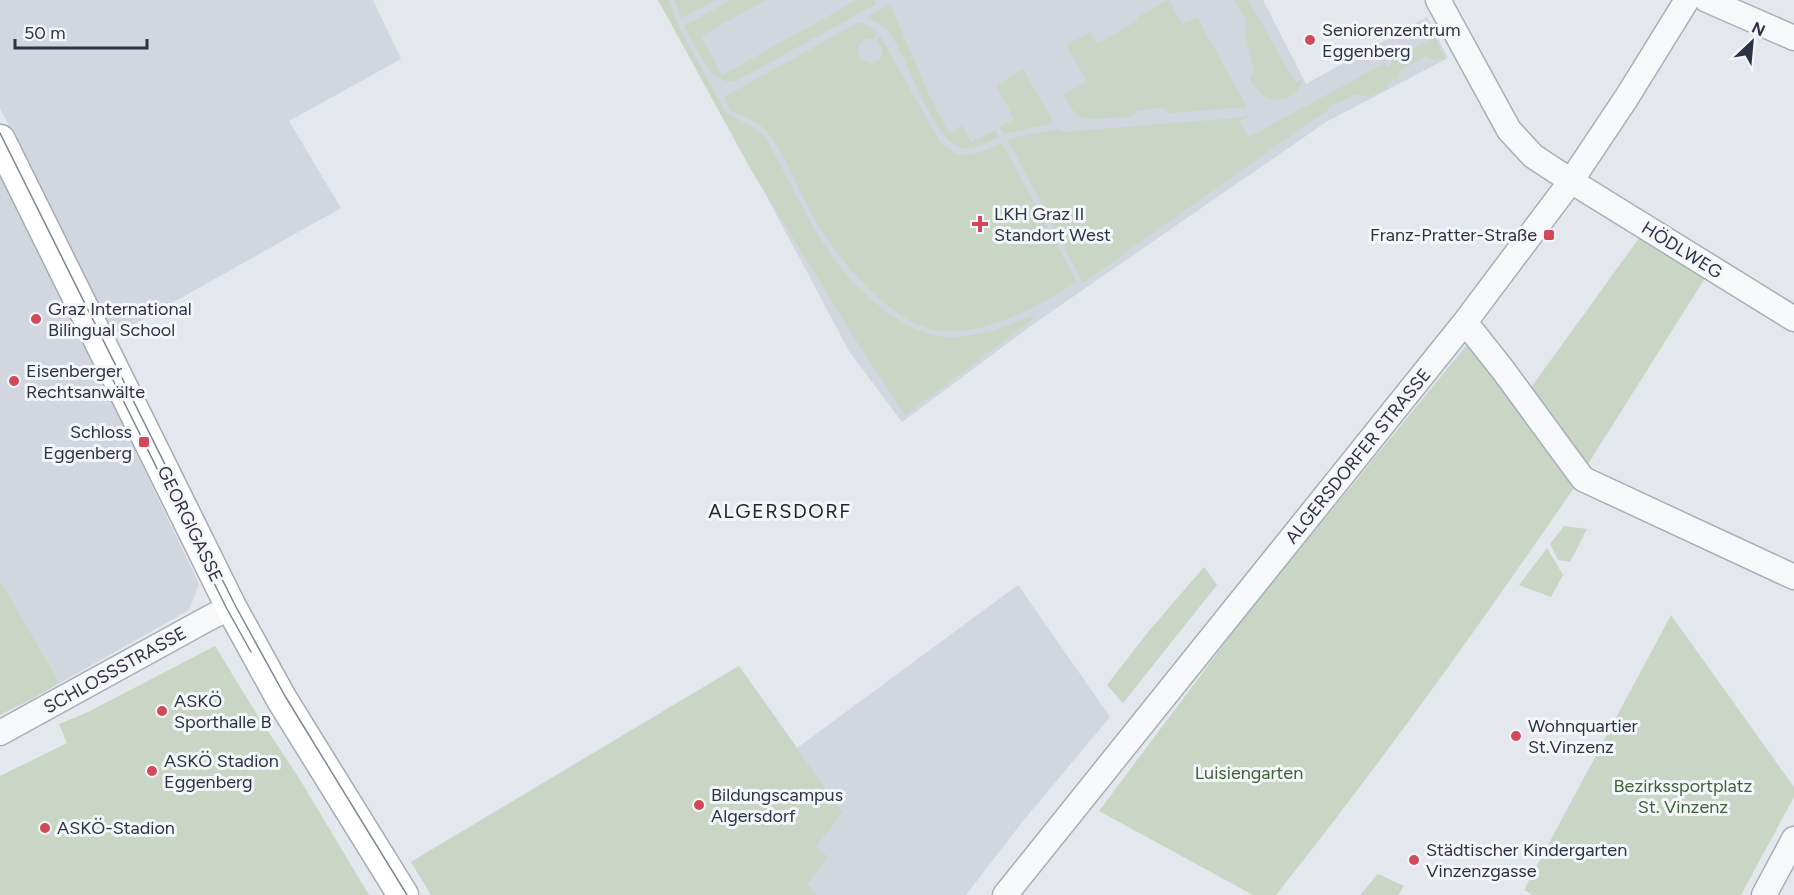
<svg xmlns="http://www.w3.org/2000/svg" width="1794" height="895" font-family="Figtree,sans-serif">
<rect width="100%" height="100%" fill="#e4e7ec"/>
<path fill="#d2d6de" d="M0,0h373l28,59 -112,62 52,87 -226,127 -115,-227z
M662,0h601l43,84 121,-67 21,41 -122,64 -294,203 -130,97 -53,-71z
M0,169l199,415 -10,26 -129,73 -60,-103z
M1018,585l92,132 -87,104 -57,74h-535l-20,-33 328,-196 58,82z"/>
<path fill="#c9d6c5" d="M658,0h11l8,24 49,89 30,16 7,5c27,45 48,98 81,138 11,14 26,26 40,38 20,15 45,28 71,27 28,-1 53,-12 79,-22l-3,6 -126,94 -55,-84 -100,-163z
M675,0h41l-35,18z
M731,0h35l-65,36 21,39 135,-75h17l2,4 -140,77c-25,7 -41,-37 -52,-55z
M1168,0h1l13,24 15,-7 50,90 -77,6 -10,-6 -22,4 -8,6 -41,2 -12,-3 -14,-21 24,-14 -21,-36 24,-13 8,11 41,-23 -2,-3z
M1234,0h14l48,83 7,-4c-2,4 -4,10 -7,13 -8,8 -22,10 -32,4 -6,-3 -11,-13 -15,-18l5,-6 -9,-39 2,-13z
M890,4l40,93 19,36 13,-8 9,17 24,-12 4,7c-10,4 -21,10 -31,11 -35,3 -60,-95 -81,-118 -6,-6 -12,-9 -20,-13z
M859,22l11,4 7,7 -3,6h-8l-6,5 -3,8 4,8 12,4c7,-4 10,-9 9,-16l-6,-7 3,-5 2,1 59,105c25,22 35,12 62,1l75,139c-45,28 -116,69 -169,38 -13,-8 -25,-18 -36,-28 -22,-21 -40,-45 -56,-71 -15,-25 -25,-53 -40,-77 -7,-11 -14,-19 -26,-25 -6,-3 -16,-5 -20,-10 -3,-4 -4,-9 -6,-12z
M1435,37l10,22 -12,1 -7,-4 -25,14 -4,12 -3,-3 -7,4 1,4 -18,10 -13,-3 -27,12 -4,6 -12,7 -231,164 -75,-143 16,-5 35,-6 3,3 175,-14 14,-2 -12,5 10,16 136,-74 2,4 5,-3 -1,-4z
M1023,69l30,52 -4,3 -45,10 -4,-7 14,-8 -18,-34z
M1642,234l65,41 -124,197 -56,-79z
M1469,342l109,140c-96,140 -196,280 -302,413h-23l-154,-84 143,-191z
M1564,526l23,3 -17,33 -12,-2 -8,-16z
M1547,548l16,27 -12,22 -32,-12z
M1204,567l13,18 -94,118 -16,-18 41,-53z
M0,580l60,103 -28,16 -32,16z
M1671,615l123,172v10l-53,98h-208l-9,-5z
M215,646l41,67 43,65 70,117h-369v-119l67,-33 -8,-19 27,-11z
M739,666l103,146 -26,35 12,10 -21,27 10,9 -1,2h-385l-20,-33z
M1378,874l26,12 -6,9h-38z"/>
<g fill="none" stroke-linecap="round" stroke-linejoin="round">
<defs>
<path id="minor" d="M1438,0l71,130 24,26 38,25 223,138
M1707,0l87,38
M1465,322l38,48 80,109 211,98
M0,733l209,-115 22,-11
M1005,895l460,-573 106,-141 56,-84 60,-97
M1764,895l30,-56"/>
<path id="major" d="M0,140l231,467 50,91 122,197"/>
</defs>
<use href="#minor" stroke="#a9aeb7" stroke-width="27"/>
<use href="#major" stroke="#a3abb8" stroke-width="33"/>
<use href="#minor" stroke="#f7f8fa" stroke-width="24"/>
<use href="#major" stroke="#fff" stroke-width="30"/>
<path stroke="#7d8696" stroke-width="1.5" d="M0,133l235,472 50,91 122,199
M107,368l120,241 24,43"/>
</g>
<g fill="#d1495b" stroke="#f4f6f9" stroke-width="2">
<circle cx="1310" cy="40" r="6"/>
<path d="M977 215h6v6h6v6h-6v6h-6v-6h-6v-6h6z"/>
<rect x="1543" y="229" width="12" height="12" rx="3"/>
<circle cx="36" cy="319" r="6"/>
<circle cx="14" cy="381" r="6"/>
<rect x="138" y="436" width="12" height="12" rx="3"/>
<circle cx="162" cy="711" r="6"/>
<circle cx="1516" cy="736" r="6"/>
<circle cx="152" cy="771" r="6"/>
<circle cx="699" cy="805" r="6"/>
<circle cx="45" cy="828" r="6"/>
<circle cx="1414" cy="860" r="6"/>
</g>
<g text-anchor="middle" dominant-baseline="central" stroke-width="6" stroke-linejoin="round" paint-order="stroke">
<g font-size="18" fill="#2b3445" stroke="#f4f6f9" text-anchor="start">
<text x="1322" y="30">Seniorenzentrum<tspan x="1322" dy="21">Eggenberg</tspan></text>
<text x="994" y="214">LKH Graz II<tspan x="994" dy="21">Standort West</tspan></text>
<text x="1537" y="235" text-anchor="end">Franz-Pratter-Straße</text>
<text x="48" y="309">Graz International<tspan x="48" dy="21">Bilingual School</tspan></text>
<text x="26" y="371">Eisenberger<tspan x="26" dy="21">Rechtsanwälte</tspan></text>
<text x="132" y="432" text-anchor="end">Schloss<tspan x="132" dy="21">Eggenberg</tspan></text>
<text x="174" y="701">ASKÖ<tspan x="174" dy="21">Sporthalle B</tspan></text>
<text x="1528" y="726">Wohnquartier<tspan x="1528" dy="21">St.Vinzenz</tspan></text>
<text x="164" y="761">ASKÖ Stadion<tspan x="164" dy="21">Eggenberg</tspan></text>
<text x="711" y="795">Bildungscampus<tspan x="711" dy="21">Algersdorf</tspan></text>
<text x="57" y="828">ASKÖ-Stadion</text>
<text x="1426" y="850">Städtischer Kindergarten<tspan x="1426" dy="21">Vinzenzgasse</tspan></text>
</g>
<g font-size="18" fill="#2b3445" stroke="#f4f6f9">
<text transform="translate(1682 250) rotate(32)">HÖDLWEG</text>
<text transform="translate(1358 456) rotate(-51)">ALGERSDORFER STRASSE</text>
<text transform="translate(190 524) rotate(64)">GEORGIGASSE</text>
<text transform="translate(115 670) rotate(-29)">SCHLOSSSTRASSE</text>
</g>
<g font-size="18" fill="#3f6138" stroke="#f4f6f9">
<text x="1249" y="773">Luisiengarten</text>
<text x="1683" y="786">Bezirkssportplatz<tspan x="1683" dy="21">St. Vinzenz</tspan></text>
</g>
<g font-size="20" letter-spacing="1.5" fill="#1d2536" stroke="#f4f6f9">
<text x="780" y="511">ALGERSDORF</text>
</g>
</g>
<g transform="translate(1752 42) rotate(26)" stroke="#f4f6f9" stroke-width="4.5" paint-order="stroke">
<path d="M0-4.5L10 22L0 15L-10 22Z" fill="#2b3445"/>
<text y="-9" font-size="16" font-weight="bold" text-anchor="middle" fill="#2b3445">N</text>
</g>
<path d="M15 39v9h132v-9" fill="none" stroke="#2b3445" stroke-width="3"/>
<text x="24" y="39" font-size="18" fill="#2b3445" stroke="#f4f6f9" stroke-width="4.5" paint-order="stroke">50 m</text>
</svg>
